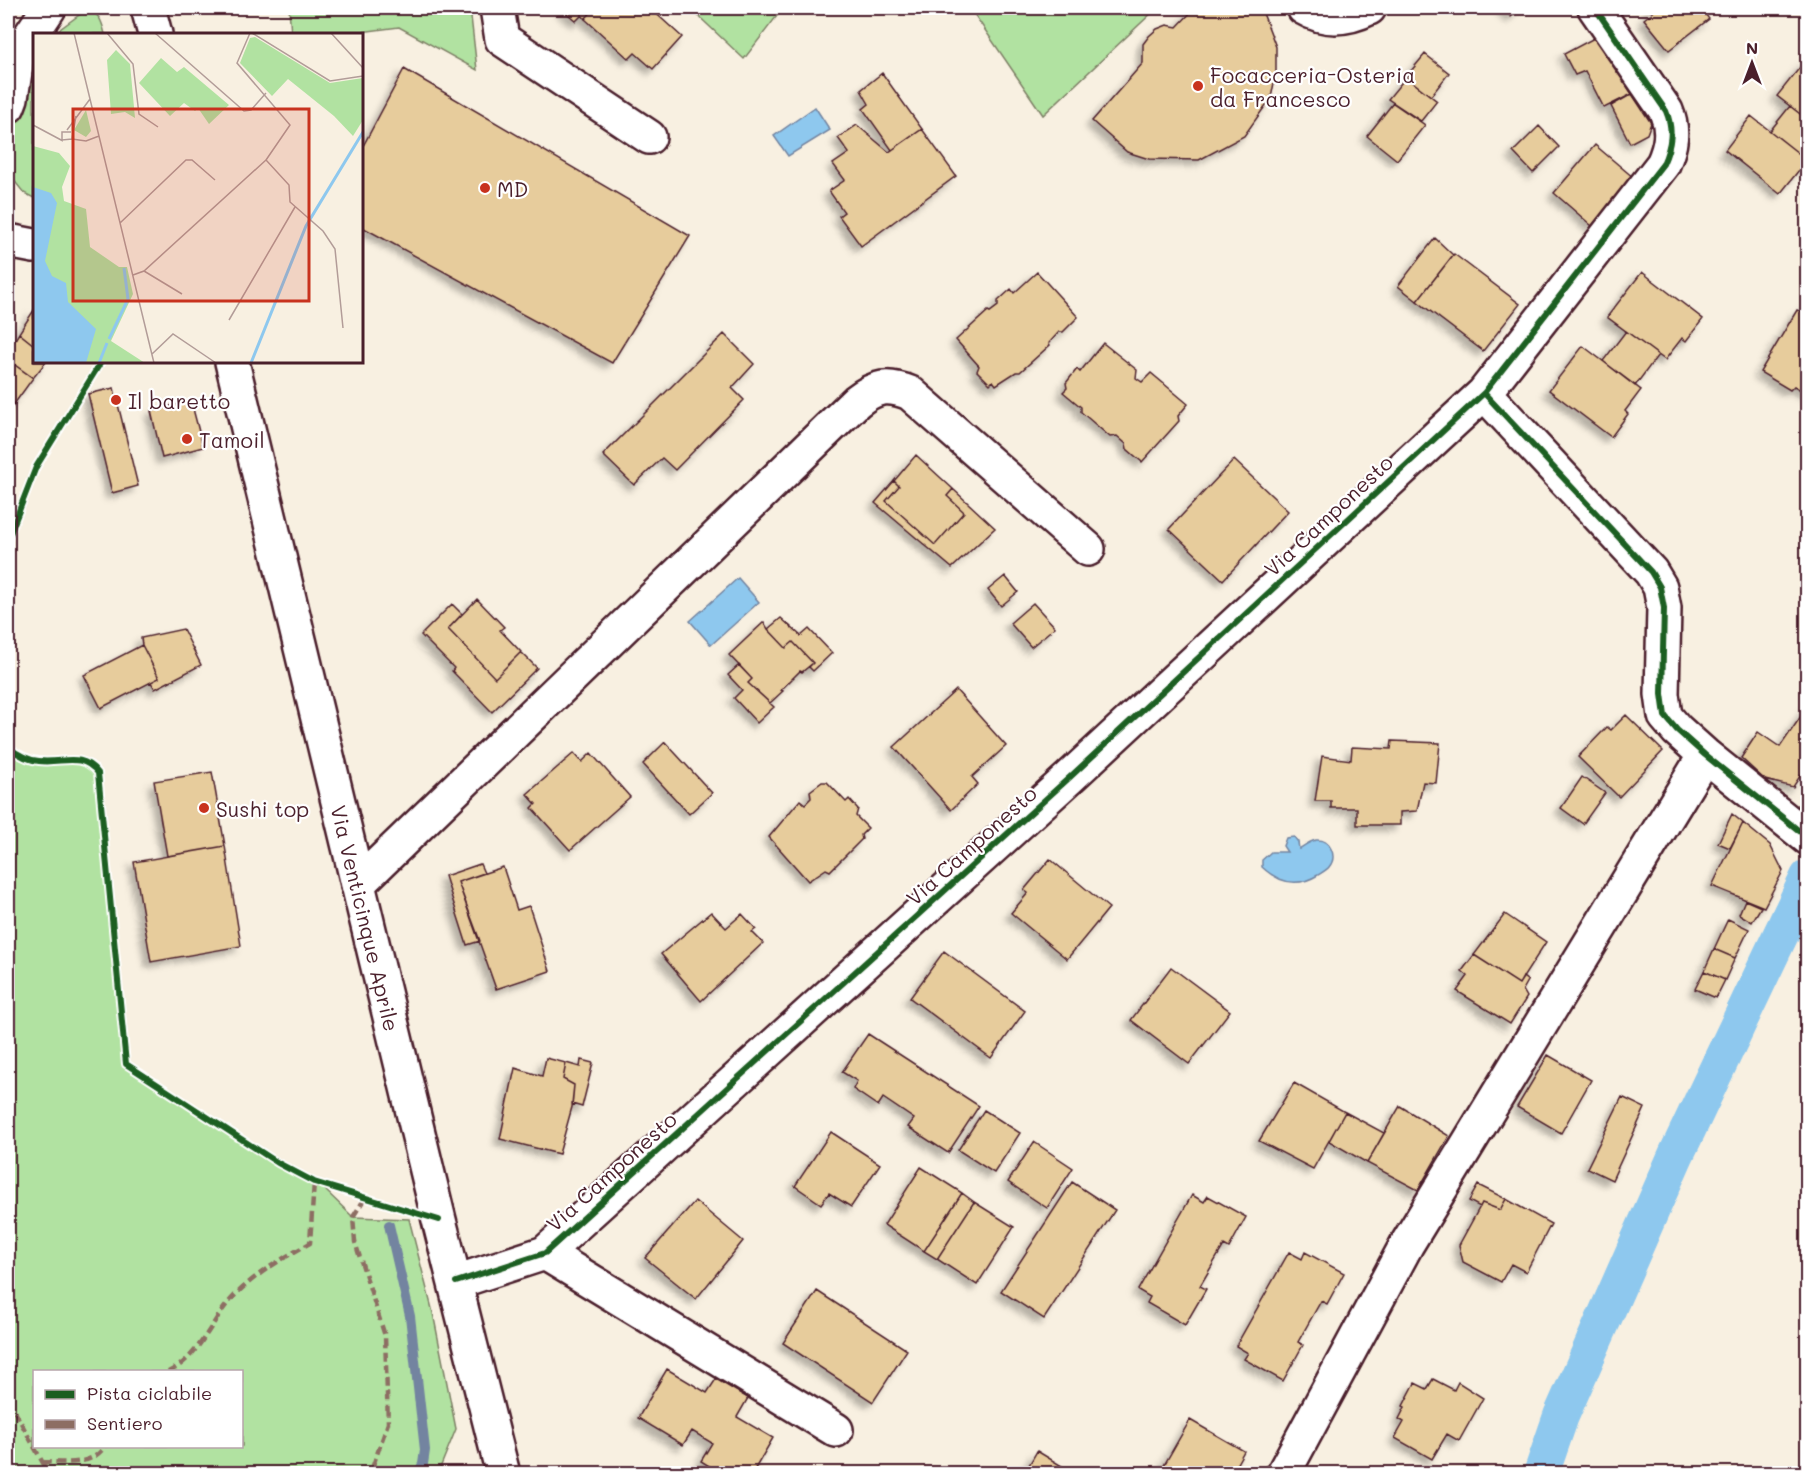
<svg xmlns="http://www.w3.org/2000/svg" width="1815" height="1481" font-family="Mali,sans-serif">
<defs>
<filter id="shadow"><feDropShadow dx="-5.5" dy="5.5" stdDeviation="3" flood-color="#0004"/></filter>
</defs>
<rect width="100%" height="100%" fill="#f8f0e1"/>
<filter id="ink" filterUnits="userSpaceOnUse"><feTurbulence type="fractalNoise" baseFrequency=".0167" numOctaves="2"/><feDisplacementMap in="SourceGraphic" scale="12" xChannelSelector="R" yChannelSelector="G"/><feConvolveMatrix kernelMatrix="1 2 1 2 8 2 1 2 1" color-interpolation-filters="sRGB"/></filter>
<g filter="url(#ink)">
<path fill="#b1e2a1" stroke="#7e8066" stroke-width="1.5" fill-rule="evenodd" d="M289,8h181l7,62 -78,-43 -54,7h-54z
M690,8h93l-39,51z
M970,8h187l-114,107z
M86,10c14,3 16,12 19,24h-47l2,-5z
M34,77v121l-10,-5 -16,-20v-35l4,-18z
M8,747c9,7 19,13 31,14 23,3 42,-10 59,12l28,291 152,99 43,23 32,31 56,2 24,94 23,116 -18,44h-430zM34,1372h208v74h-208z"/>
<path fill="#8ec8ee" stroke="#7384a0" stroke-width="1.5" d="M815,107l15,23 -42,26 -14,-20z
M738,578l21,24 -48,43 -21,-24z
M1294,837l4,5 1,7c5,-3 11,-8 17,-9 14,-1 22,16 13,27 -2,3 -8,6 -11,8 -21,13 -40,7 -56,-8v-7l9,-8h16l-4,-6 3,-8z"/>
<g fill="none" stroke-linecap="round" stroke-linejoin="round">
<path stroke="#7384a0" stroke-width="10" d="M389,1225l21,91 15,134 -2,14 -5,10"/>
<path stroke="#8ec8ee" stroke-width="36" d="M1541,1474l20,-58 115,-261 132,-278"/>
</g>
<path fill="#e7cc9c" stroke="#4a1f2b" stroke-width="1.5" filter="url(#shadow)" d="M561,8h34l-10,11 -3,-4 -6,6z
M595,8h55l32,29 -29,32 -18,-16 -6,6 -44,-40z
M1195,8h66l15,39v26l-5,25 -27,38 -45,24 -50,-1 -22,-7 -35,-31 51,-58v-19l6,-8 8,-7 10,-4 10,2z
M1503,8h18l-10,9z
M1648,8h53l8,11 -40,31 -25,-31 9,-7z
M1596,37l36,57 -28,14 -19,-37 -10,4 -11,-21z
M1425,54l24,19 -18,23 -25,-19z
M1805,61l3,2v57l-31,-24z
M404,69l286,167 -78,127 -250,-136v-79z
M882,73l40,56 -30,21 -29,-41 6,-5 -8,-14z
M1406,77l31,24 -16,20 -33,-22z
M1632,94l19,29 -4,11 -17,9 -19,-37z
M1393,103l32,22 -28,35 -30,-24z
M1790,106l18,14v29l-6,7 -32,-25z
M1751,116l56,44 -27,34 -55,-44z
M857,125l32,27 33,-23 34,47 -95,70 -22,-30 5,-4 -15,-21 16,-11 -12,-16 16,-11 -11,-15z
M1539,126l20,21 -26,26 -20,-21z
M1595,145l39,33 -42,48 -38,-33z
M1435,238l18,17 -36,46 -19,-15z
M1454,254l66,50 -37,47 -66,-50z
M1037,272l41,45 -15,15h-4l-10,11 1,2 -30,27h-4l-20,13 -3,-4 -3,3 -13,-13 2,-5 -23,-26 32,-29 2,1 8,-6v-5l13,-12 3,4z
M1642,272l61,47 -17,22 -4,-3 -17,22 -58,-43z
M1808,303v91l-14,-8 -4,4 -30,-18 37,-62 5,2z
M34,310v35l-15,-12z
M1626,331l32,24 -23,31 -32,-25z
M19,333l15,12v17h12l-13,16 -25,-18v-9z
M724,334l30,30 -22,24 12,12 -69,70 -13,-12 -28,27 -31,-30z
M1103,343l34,27 -1,8 6,4 9,-9 37,31 -10,12 1,5 -37,41 -15,-13 -1,-5 -9,-8 -7,1 -29,-25v-5l-18,-15 4,-4 -1,-5 11,-14 3,3z
M1583,346l58,44 -16,21 3,3 -17,23 -62,-47z
M8,360l25,18 -21,29 -4,-4z
M114,388l24,98 -26,7 -24,-99z
M191,401l12,46 -41,11 -11,-47z
M916,455l37,34 -6,7 17,16 -29,33 -49,-44 13,-15 -5,-5z
M1234,460l54,51 -65,69 -54,-51z
M894,481l5,5 -13,15 49,44 29,-33 -17,-16 6,-7 42,39 -43,40 -77,-65z
M1005,576l13,16 -17,14 -13,-16z
M477,599l27,28 -4,3 21,22 -26,26 -47,-49z
M1033,603l22,24 -24,20 -21,-24z
M452,604l10,10 -14,15 47,49 26,-26 16,16 -45,44 -40,-41 2,-3 -33,-33z
M781,618l20,18 8,-7 23,24 -19,18 -4,-4 4,-4 -20,-21 -7,6 -18,-19z
M764,622l4,7 18,19 7,-6 20,21 -11,9 -2,-1 -19,19 2,1 -13,12 -22,-20 4,-4 -23,-24z
M183,629l18,36 -46,24 -4,-7 8,-4 -17,-33 -1,-7z
M142,645l17,33 -58,30 -17,-33z
M739,665l13,14 -4,4 26,24 -17,16 -23,-25 8,-8 -14,-15z
M956,690l50,56 -34,31 6,7 -27,26 -57,-63z
M1808,706v58l-15,23 -28,-7 -24,-22 17,-26 22,15z
M1626,715l37,36 -44,46 -41,-40 29,-30 4,3z
M1392,741l48,2 -4,40 -13,-1 -6,29 -17,1v13h-43v-17h-26v-7h-16l7,-45 29,4 1,-13 39,2z
M665,742l47,51 -23,21 -46,-50z
M574,753l8,9 9,-9 39,44 -60,53 -38,-42 4,-4 -9,-10z
M212,772l13,74 -58,10 -13,-75z
M1582,777l23,16 -22,31 -22,-16z
M822,782h5l19,20 3,-3 9,10 -2,7 12,12 -7,7 1,4 -32,32 -4,-2 -18,12 -39,-44 31,-37 5,4 6,-6 -1,-7z
M1732,814l11,9 -13,25 -12,-5z
M1743,823l27,22 13,26 -19,36 -52,-21z
M225,846l16,100 -90,16 -17,-100z
M1050,859l59,49 -42,51 -56,-46 17,-20 -4,-3z
M480,864l4,9 -26,9 22,59 -13,4 -22,-69z
M503,867l14,43 12,-4 21,65 -54,18 -38,-107z
M1745,900l16,7 -9,15 -13,-8z
M711,912l15,16 16,-14 14,15 -4,3 11,11 -62,58 -40,-47z
M1505,914l41,28 -27,42 -45,-29z
M1728,919l21,10 -14,29 -21,-9z
M1714,949l21,9 -10,22 -21,-9z
M944,951l81,60 -34,47 -81,-60z
M1474,955l45,29 4,-7 5,4 -5,9 4,7 -17,27 -53,-33 11,-15 -6,-5z
M1171,967l59,44 -41,53 -58,-44z
M1704,971l21,9 -9,18 -21,-9z
M868,1034l111,72 -31,47 -40,-26 6,-8 -31,-21 -5,8 -25,-17 4,-8 -15,-9z
M1548,1055l43,25 -30,53 -44,-26z
M546,1058l20,5 -3,16 11,6 -2,22 -13,47 -59,-15 15,-71 27,8z
M581,1060l12,3 -11,44 -10,-3 2,-19 -11,-6 3,-16 14,4z
M1294,1083l51,29 -32,57 -54,-28z
M1622,1097l23,11 -33,72 -25,-12z
M1400,1106l49,30 -31,54 -51,-27z
M984,1110l36,23 -26,40 -36,-23z
M1345,1112l39,21 -17,30 -38,-22z
M831,1132l49,32 -29,43 -22,-14 -8,11 -26,-18z
M1034,1142l39,26 -26,40 -39,-26z
M921,1167l41,26 -38,58 -40,-26z
M1072,1182l43,28 -71,109 -43,-28z
M1478,1185l28,14 -6,11 -18,-7 -2,4 -11,-6z
M962,1193l12,9 -37,57 -13,-8z
M1192,1195l12,7 4,-6 38,21 -17,31 -5,-3 -24,41 6,3 -21,36 -38,-22 3,-6 -12,-7z
M1506,1199l45,25 -25,48 -15,-8 -10,18 -38,-20 -4,-17 23,-42 18,7z
M695,1201l48,40 -47,58 -51,-41z
M974,1202l40,25 -37,58 -40,-26z
M1289,1252l13,7 3,-7 39,21 -17,31 -6,-3 -23,41 5,3 -20,36 -39,-22 4,-6 -12,-7z
M817,1291l90,59 -34,52 -90,-59z
M667,1369l40,24 9,-14 32,19 -11,19 36,21 -21,36h-30l-21,-13 11,-18 -20,-12 -9,14 -45,-27z
M1433,1379l21,11 4,-8 25,16 -24,43 -12,-7 -15,25 -37,-21 9,-16 -5,-3 6,-12 -2,-1 12,-23 12,6z
M1190,1420l54,31 -13,23h-72z
M1037,1451l38,23h-51z"/>
<g fill="none" stroke-linecap="round" stroke-linejoin="round">
<defs>
<path id="minor" d="M497,8l5,31 147,98
M1304,8c22,13 43,11 65,0
M1595,8l71,103c8,19 5,35 -3,53l-179,229 167,179 9,15 4,21 -2,86 3,22 12,14 28,25 103,83
M8,69l41,-61
M8,106l3,-8 7,-46
M8,241l26,5
M358,884l499,-483c19,-15 31,-17 53,-8l178,156
M545,1253l291,177
M456,1282l89,-29 524,-475 415,-385
M1283,1474l124,-230 298,-489"/>
<g id="major">
<path d="M148,8l7,26"/>
<path id="s1" d="M232,362l207,858 64,254"/>
</g>
</defs>
<use href="#minor" stroke="#4a1f2b" stroke-width="38"/>
<use href="#major" stroke="#4a1f2b" stroke-width="38"/>
<use href="#minor" stroke="#fff" stroke-width="33"/>
<use href="#major" stroke="#fff" stroke-width="33"/>
<path stroke="#8d6e63" stroke-width="4.5" stroke-dasharray="9 4.5" stroke-linecap="butt" d="M365,1198l-12,19 2,25 30,94 3,87 -18,51
M168,1372c29,-13 41,-46 60,-69 23,-27 52,-43 82,-60l4,-61
M8,1399l41,75
M42,1462c21,0 50,5 63,-16"/>
<defs>
<path id="cycleway" d="M1595,8l71,103c8,19 5,35 -3,53l-179,229 167,179 9,15 4,21 -2,86 3,22 12,14 28,25 103,83
M8,539l28,-72 65,-105
M8,747c9,7 19,13 31,14 23,3 42,-10 59,12l28,291 152,99 36,19 125,38
M456,1282l89,-29 524,-475 415,-385"/>
</defs>
<use href="#cycleway" stroke="#fff" stroke-width="10"/>
<use href="#cycleway" stroke="#1b5e20" stroke-width="6"/>
</g>
</g>
<g fill="#c8321e" stroke="#fff" stroke-width="2">
<circle cx="1198" cy="86" r="6"/>
<circle cx="485" cy="188" r="6"/>
<circle cx="116" cy="400" r="6"/>
<circle cx="187" cy="439" r="6"/>
<circle cx="204" cy="808" r="6"/>
</g>
<g text-anchor="middle" dominant-baseline="central" stroke-width="4.5" stroke-linejoin="round" paint-order="stroke">
<g font-size="21" fill="#4a1f2b" stroke="#fff" text-anchor="start">
<text x="1210" y="74">Focacceria-Osteria<tspan x="1210" dy="24">da Francesco</tspan></text>
<text x="497" y="188">MD</text>
<text x="128" y="400">Il baretto</text>
<text x="199" y="439">Tamoil</text>
<text x="216" y="808">Sushi top</text>
</g>
<g font-size="21" fill="#4a1f2b" stroke="#fff">
<text transform="translate(1328 515) rotate(-43)">Via Camponesto</text>
<text transform="translate(971 845) rotate(-42)">Via Camponesto</text>
<text stroke="none"><textPath href="#s1" startOffset="572">Via Venticinque Aprile</textPath></text>
<text transform="translate(611 1171) rotate(-42)">Via Camponesto</text>
</g>
</g>
<g transform="translate(33 33)">
<rect width="330" height="330" fill="#f8f0e1"/>
<path d="M222,4l75,46 33,-5v42l-10,16 -19,-20 -46,-37 -16,17 -32,-33 10,-25zM83,17l14,14 5,54 -10,-6 -14,2 -4,-54zM128,25l16,14 7,-5 45,38 -20,19 -11,-16 -3,3 -11,-8 -14,13 -31,-33zM53,77l5,21 -5,6 -12,-7zM0,113l26,7 11,13 -8,21 2,14 22,8 4,38 29,20h8l6,27 -22,47 34,22h-112z" fill="#b1e2a1"/>
<path d="M0,154l18,6 6,10 -12,58 7,15 14,7 2,19 28,27 -10,34h-53z" fill="#8ec8ee"/>
<path fill="none" stroke="#8ec8ee" stroke-width="3" d="M76,306l19,-40 -4,-31M66,330l8,-20M218,330l55,-137 57,-94"/>
<path fill="none" stroke="#b29c98" stroke-width="1.5" d="M41,0l80,330M74,0l26,31 6,50 19,13M122,0l89,78 7,-1 15,-17M217,0l-13,30 53,62 -24,35 23,25 1,17 33,29 12,18 8,79M219,0l78,48 33,-5M298,0l32,35M0,92l30,16M34,97l23,-31M38,99h-9v8l10,-1 4,-23M39,106l14,2 13,-5M87,190l66,-63h6l23,20M111,238l38,23M100,242l11,-4 122,-111M196,287l66,-113M119,321l21,-20 43,29"/>
<path fill="#c8321e" fill-opacity="0.15" stroke="#c8321e" stroke-width="3" d="M40,76h236v192h-236z"/>
<rect width="330" height="330" fill="none" stroke="#4a1f2b" stroke-width="3"/>
</g>
<rect width="1815" height="1481" fill="none" stroke="#fff" stroke-width="30"/>
<rect x="15" y="15" width="1785" height="1451" fill="none" stroke="#4a1f2b" stroke-width="2" filter="url(#ink)"/>
<rect x="33" y="1370" width="210" height="78" fill="#ffffff" stroke="#b7a5aa" stroke-width="1.5"/>
<rect x="45" y="1390" width="30" height="9" fill="#1b5e20" stroke="#b7a5aa" stroke-width="1.5"/>
<text x="87" y="1400" font-size="18" fill="#4a1f2b">Pista ciclabile</text>
<rect x="45" y="1420" width="30" height="9" fill="#8d6e63" stroke="#b7a5aa" stroke-width="1.5"/>
<text x="87" y="1430" font-size="18" fill="#4a1f2b">Sentiero</text>
<g transform="translate(1752 63)" stroke="#ffffff" stroke-width="4.5" paint-order="stroke">
<path d="M0-4.5L10 22L0 15L-10 22Z" fill="#4a1f2b"/>
<text y="-9" font-size="16" font-weight="bold" text-anchor="middle" fill="#4a1f2b">N</text>
</g>
</svg>
